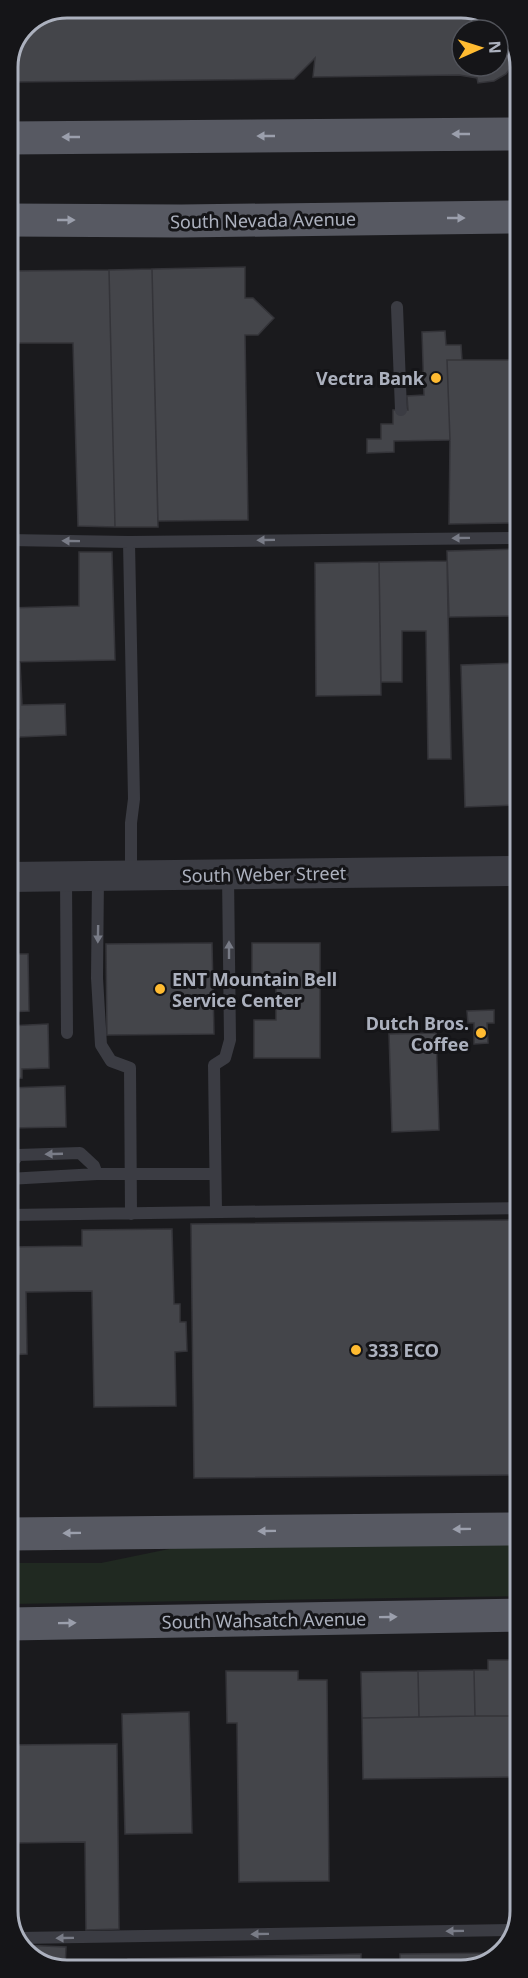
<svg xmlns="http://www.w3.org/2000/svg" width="528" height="1978" font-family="'Noto Sans',sans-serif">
<rect width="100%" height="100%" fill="#1a1a1d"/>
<path fill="#202921" d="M513,1542l7,5v47l-2,2 -509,8 -1,-41h93l73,-15z"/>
<path fill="#44454a" stroke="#343439" stroke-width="1.5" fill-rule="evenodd" d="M67,8h401l32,15 10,17v7l6,2 -2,14 -8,11 -12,7 -16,2 -1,-5 -18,-3 -146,2 2,-19 -21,21 -286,3v-15l17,-42zM462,30h36v36h-36z
M245,267v31h8l21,20 -16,17h-13l3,185 -90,1 -6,-252z
M152,269l6,258h-43l-6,-257z
M109,270l6,257 -37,-1 -5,-183h-65v-72z
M445,331l1,14h15l1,15h-15l3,80 -56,1v11l-27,1v-14h14v-15h12v-14h15l-1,-14 17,-1 -2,-63z
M447,360h67l1,163 -66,1 1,-84z
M516,549l2,67 -69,1 -2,-66z
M79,552h33l3,108 -107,2v-54l71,-2z
M447,561l4,198h-23l-2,-128h-24v51h-21l-2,-120z
M379,562l2,133 -65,1 -1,-133z
M8,662h12l2,43 43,-1 1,31 -47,2v-7h-11z
M516,663l4,142 -55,2 -4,-142z
M212,943l2,91 -107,1 -1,-91z
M252,943h68v115h-66v-38h22v-40h-24z
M8,954h20l1,57 -21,1z
M494,1010v13h-7l1,20 -14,1v-21h-6l-1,-12z
M48,1024l1,44 -27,1v9l-14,1v-53z
M436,1033l3,97 -47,2 -3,-98z
M65,1086l1,41 -58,1v-40z
M520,1220v255l-326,3 -3,-254z
M172,1229l2,75h6v18h6l1,29 -12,1 1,54 -82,1 -2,-116 -66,1 1,62 -19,1v-108l74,-1v-16z
M488,1660h32v56h-45l-1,-46h14z
M474,1670l1,46 -56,1 -1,-46z
M226,1671h72v9h29l2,201 -90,1 -2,-159h-10z
M418,1671l1,46 -57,1 -1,-46z
M189,1712l3,121 -67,1 -3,-120z
M475,1716h45v32h-4v29l-153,2 -1,-61z
M117,1744l2,185 -33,1 -1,-88 -76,1v-98z
M21,1945l45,2 -1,23h-5l-32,-15z
M500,1953l-27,16h-73v-15z
M361,1954v15l-233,1v-11z"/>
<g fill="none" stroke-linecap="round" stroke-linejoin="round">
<path stroke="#3b3c43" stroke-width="12" d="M397,307l4,103
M8,540l121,2 391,-4
M129,542l5,257 -3,24v52
M98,877l-1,101 4,67 10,16 19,7 1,146
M66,878l1,155
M8,1169l10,-14 62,-2 14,13 3,8
M8,1179l89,-5h118
M216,1212l-2,-147 11,-7 5,-18 -2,-165
M8,1215l512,-7
M18,1938l495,-8"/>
<path stroke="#3b3c43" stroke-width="30" d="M8,877l512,-6"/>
<path stroke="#575962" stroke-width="33" d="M8,138l511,-4
M8,220l173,1 338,-4
M8,1534l512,-5
M9,1624l511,-9"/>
</g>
<defs><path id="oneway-solid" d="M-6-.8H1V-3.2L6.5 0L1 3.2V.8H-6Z" transform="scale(1.5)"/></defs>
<g fill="#9b9fac">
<use href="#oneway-solid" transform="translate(461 134) rotate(180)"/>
<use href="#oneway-solid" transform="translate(266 136) rotate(180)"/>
<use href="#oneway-solid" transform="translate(71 137) rotate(180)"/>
<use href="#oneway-solid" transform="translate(456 218)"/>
<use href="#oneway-solid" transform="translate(66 220)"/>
<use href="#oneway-solid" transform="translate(462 1529) rotate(179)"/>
<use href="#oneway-solid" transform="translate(267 1531) rotate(179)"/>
<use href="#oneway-solid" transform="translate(72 1533) rotate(179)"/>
<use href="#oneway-solid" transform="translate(388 1617) rotate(-1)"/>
<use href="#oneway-solid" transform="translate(67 1623) rotate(-1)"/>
</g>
<g fill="#797c87">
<use href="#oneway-solid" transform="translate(461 538) rotate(179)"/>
<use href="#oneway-solid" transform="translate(266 540) rotate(179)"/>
<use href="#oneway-solid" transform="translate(71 541) rotate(-179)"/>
<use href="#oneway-solid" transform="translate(98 934) rotate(91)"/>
<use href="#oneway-solid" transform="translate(229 950) rotate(-90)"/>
<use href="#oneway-solid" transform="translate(54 1154) rotate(178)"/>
<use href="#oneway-solid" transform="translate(455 1931) rotate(179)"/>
<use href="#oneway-solid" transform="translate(260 1934) rotate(179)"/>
<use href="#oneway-solid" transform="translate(65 1938) rotate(179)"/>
</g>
<g fill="#ffbb31" stroke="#151518" stroke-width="2">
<circle cx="436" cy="378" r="6"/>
<circle cx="160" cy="989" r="6"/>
<circle cx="481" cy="1033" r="6"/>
<circle cx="356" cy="1350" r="6"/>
</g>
<g text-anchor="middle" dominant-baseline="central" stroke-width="6" stroke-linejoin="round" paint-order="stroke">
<g font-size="18" fill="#acb1be" stroke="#151518">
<text transform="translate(263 220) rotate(-1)">South Nevada Avenue</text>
<text transform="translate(264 874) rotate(-1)">South Weber Street</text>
<text transform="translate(264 1620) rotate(-1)">South Wahsatch Avenue</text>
</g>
<g font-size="18" font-weight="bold" fill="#acb1be" stroke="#151518" text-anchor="end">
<text x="424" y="378">Vectra Bank</text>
<text x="172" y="979" text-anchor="start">ENT Mountain Bell<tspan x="172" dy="21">Service Center</tspan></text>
<text x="469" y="1023">Dutch Bros.<tspan x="469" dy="21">Coffee</tspan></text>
<text x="368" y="1350" text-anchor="start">333 ECO</text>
</g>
</g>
<path d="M0 0H528V1978H0ZM67 18H461A49 49 0 0 1 510 67V1911A49 49 0 0 1 461 1960H67A49 49 0 0 1 18 1911V67A49 49 0 0 1 67 18Z" fill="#151518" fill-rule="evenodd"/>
<path fill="none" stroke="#acb1be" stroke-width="3" d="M67 18H461A49 49 0 0 1 510 67V1911A49 49 0 0 1 461 1960H67A49 49 0 0 1 18 1911V67A49 49 0 0 1 67 18Z"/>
<g transform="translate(480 48) rotate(87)"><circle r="28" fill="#151518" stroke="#51535a" stroke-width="1.5"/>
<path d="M0-4.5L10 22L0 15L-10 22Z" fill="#ffbb31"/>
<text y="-9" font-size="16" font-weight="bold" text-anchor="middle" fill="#acb1be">N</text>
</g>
</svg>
